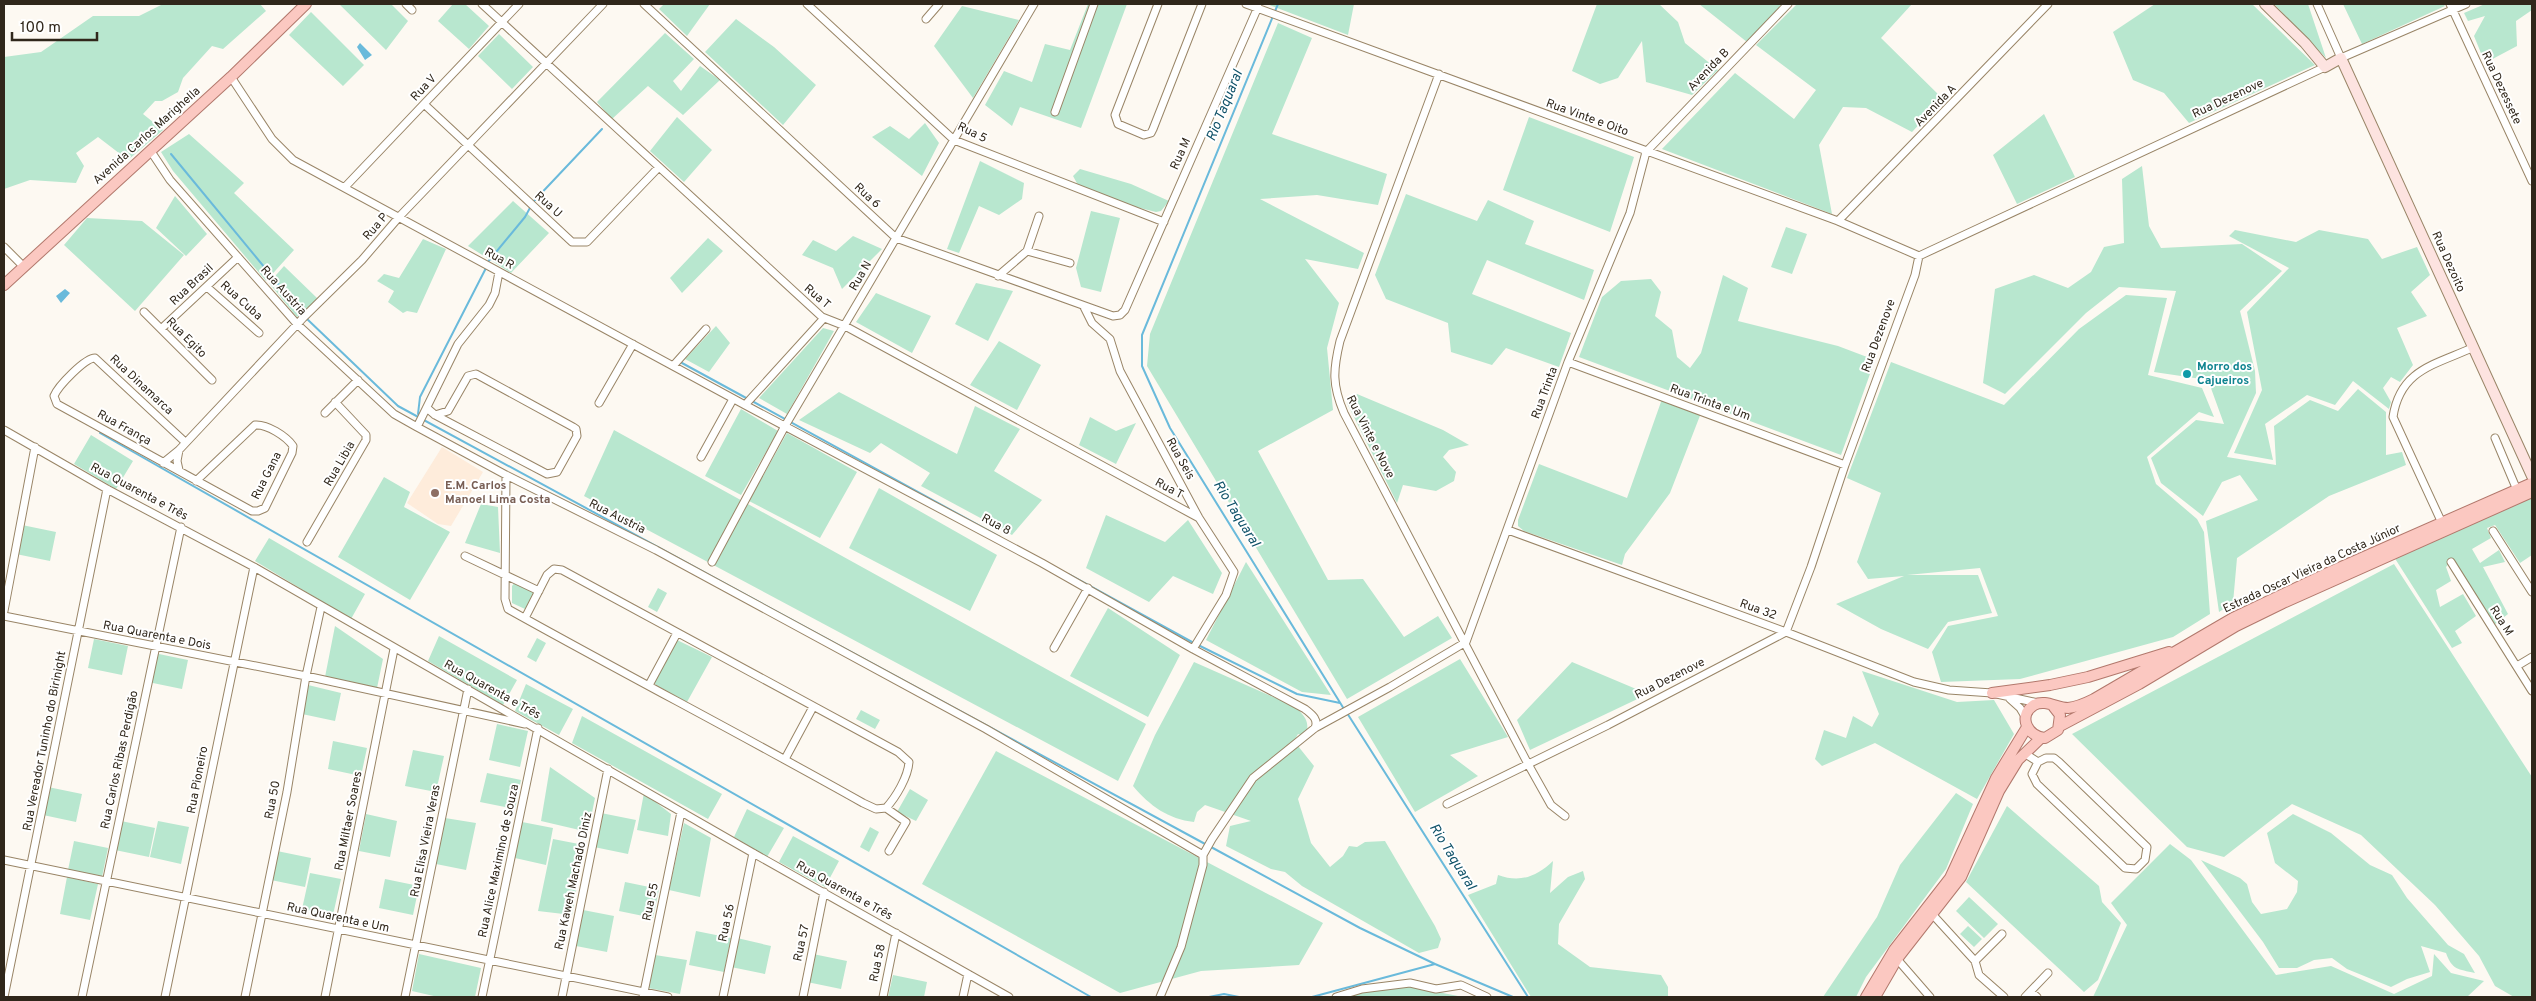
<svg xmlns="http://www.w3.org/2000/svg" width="2536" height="1001" font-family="Overpass,sans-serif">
<rect width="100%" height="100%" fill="#fdf9f2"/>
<path fill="#feecdb" d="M442,447l41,25 -32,54 -13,-2 -31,-21z"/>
<path fill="#b8e7cf" d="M163,4h97l6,7 -43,38 -11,-3 -29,32 -5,14 -16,9h-7l-12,13 20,16 -35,30 -30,-23 -22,16 8,13 -8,17 -46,-3 -26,9v-132l37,-5 52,-36h46z
M339,4h52l17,17 -22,29z
M453,4h12l24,22 -20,23 -31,-28z
M664,4h46l-23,32 -28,-27z
M1088,4h39l-46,124 -61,-21 -8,19 -27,-21 19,-34 28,11 13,-38 25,6z
M1267,4h87l-6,31z
M1597,4h62l19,18 7,21 33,27 -26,25 -46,-13 -4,-41 -24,37 -18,6 -28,-13z
M1699,4h85l-37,38z
M1797,4h115l-31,34 62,61 -31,33 -46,-24 -23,-1 -24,38 13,69 -170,-65 73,-76 59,46 22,-29 -60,-45z
M2155,4h97l63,61 -126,58 -25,-30 -31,-13 -20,-48z
M2274,4h34l18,54z
M2343,4h100l2,2 -83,38z
M2485,4h47v6l-16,11 1,25 -32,17 -11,-27 11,-20 -17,5 -4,-8z
M962,6l57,14 -46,78 -39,-52z
M311,12l53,53 -21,21 -54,-51z
M736,19l38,28 42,38 -33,40 -78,-73z
M1278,23l34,15 -40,96 115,40 -9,31 -61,-10 -57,4 104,54 -6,16 -53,-10 34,44 -12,45 6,62 -75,41 70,129 35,-1 41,58 34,-21 14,22 -105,61 -200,-333 3,-32z
M665,33l29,26 -21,22 8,10 19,-25 20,14 -37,35 -35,-29 -36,33 -15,-17z
M499,34l34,33 -21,22 -34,-33z
M2044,114l31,63 -58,27 -24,-49z
M677,117l35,33 -28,32 -34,-31z
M1529,117l105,40 -24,75 -107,-42z
M925,123l14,20 -17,33 -50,-39 18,-11 19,13z
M189,134l55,49 -10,10 60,57 -28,31 -93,-110 -12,-19z
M980,161l44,22 -2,16 -23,16 -20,-9 -20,47 -12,-4z
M2142,166l7,60 12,22 81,-4 40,27 -42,40 15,60 1,22 -29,64 49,8 -2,-39 36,-26 28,11 20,-22 28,23v43l16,-3 4,13 -77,31 -92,62 -4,45 -14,9 -13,-91 52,-21 -18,-25 -18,7 -19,34 -42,-33 -10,-25 45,-38 28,4 -16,-44 -54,-8 22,-81 -57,-4 -33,26 -81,81 -22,-11 12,-94 39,-14 34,13 23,-16 13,-25 20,-4 -2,-64z
M1080,169l51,15 38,17 -8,10 -5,1 -36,-9 -20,-10 -21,-6 -6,-11z
M1406,194l71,27 11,-21 46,21 -9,23 69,26 -10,30 -97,-40 -15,34 99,39 -12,34 -53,-19 -14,17 -41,-13 -3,-29 -62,-24 -11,-24z
M175,196l32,38 -21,22 -30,-28z
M513,201l36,32 -38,40 -43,-27z
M1091,211l29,7 -19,74 -20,-5 -5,-19z
M87,218l55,3 42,34 -49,56 -71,-66z
M1786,227l21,7 -15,40 -21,-7z
M2235,230l61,12 23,-12 49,9 14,20 35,-12 13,28 -19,17 16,24 -30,12 16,37 -13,17 -9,-5 -8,11 8,14 -2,7 -36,-28 -18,24 -28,-10 -42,29 8,36 -39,-7 28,-63 -15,-78 42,-44 -60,-32z
M853,236l29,13 -40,40 -9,-21 -31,-13 11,-15 23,11z
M708,238l15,13 -41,42 -12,-15z
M423,239l23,10 -29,64 -10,-2 -4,2 -15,-11 6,-11 -17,-10 7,-7 15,4z
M284,266l34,33 -21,18 -28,-34z
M1723,275l25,13 -10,33 100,25 37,14 -34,95 -262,-98 23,-60 19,-16 30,-2 10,13 -6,24 17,14 5,27 13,11 11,-15z
M976,283l37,8 -25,50 -33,-17z
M876,293l55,23 -19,37 -56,-31z
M2126,295l41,3 -19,77 54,13 12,29 -15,-5 -52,45 9,27 41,35 7,13 6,82 -37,23 -153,42 -79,3 -9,-30 16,-26 50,-10 -18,-48 -73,7h71l14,38 -44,9 -20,27 -47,-20 -45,-25 68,-28 -36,3 -11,-17 24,-69 -34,-15 44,-116 113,43 75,-76z
M716,326l14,17 -21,29 -24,-13z
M823,328l11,3 -47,83 -28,-16z
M999,341l42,24 -24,45 -47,-25z
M839,392l118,62 18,-48 45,23 -26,42 48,29 -30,35 -91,-49 9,-13 -49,-30 -11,10 -71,-33z
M1357,394l86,36 26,15 -20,5 -6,7 13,15 -2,9 -18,10 -33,-6 -6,18 -50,-100z
M1662,399l39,14 -31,80 -45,61 -3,11 -98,-34 -6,-5v-6l21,-56 88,34z
M741,409l37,22 -37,64 -36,-19z
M1090,417l26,14 20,-8 -20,41 -37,-19z
M614,430l532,294 -28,57 -534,-285z
M787,433l70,39 -37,66 -71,-37z
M91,435l42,26 -17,28 -42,-25z
M384,477l26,15 -6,15 46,25 -40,68 -72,-43z
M879,488l118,67 -27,56 -121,-63z
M2532,495v60l-12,8 -25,-38 -8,3 4,10 -19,11 8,14 19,-13 6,12 -22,5 25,47 -14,11 -41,-66 -7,8 5,14 -15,9 4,17 23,-13 13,22 -21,15 7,12 -10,5 -58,-91z
M481,504l17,3 2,46 -35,-10z
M1106,515l59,27 23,-22 34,53 -9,21 -40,-18 -24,26 -63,-34z
M22,525l34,7 -6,29 -34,-7z
M269,538l96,56 -14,25 -96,-58z
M1246,562l85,133 -29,-3 -96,-52z
M2394,564l138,213v220h-18l-19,-11 -16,-30 -44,-51 -74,-70 -69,-31 -68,53 -37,-10 -115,-113z
M515,582l18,9 1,3 -9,15 -13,-6v-17z
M658,588l9,5 -10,19 -9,-5z
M1108,608l72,47 -32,62 -78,-41z
M335,626l48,33 -6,29 -52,-11z
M439,636l78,44 -14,25 -75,-44z
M537,638l9,5 -10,19 -9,-5z
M94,639l34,7 -6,29 -34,-7z
M677,640l35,17 -25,45 -31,-17 -2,-3z
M154,653l34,7 -6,29 -34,-7z
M1460,659l48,78 -58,18 28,21 -63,36 -57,-95z
M1194,662l102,45c12,13 12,14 11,30l-9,-3 -4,7 20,25 -16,33 13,44 19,24 13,-11 6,-10 8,1 8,-5 20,-1 50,85 6,13 -3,9 -19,5 -117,-67 -17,-14 -14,-3 -45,-23 4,-20 21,-5 -46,-16 -8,7 -3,10c-26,-3 -44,-16 -61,-36l22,-51z
M1572,662l76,32 -118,56 -13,-30z
M1862,671l95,31 37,-2 20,34 -37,65 -102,-56 -53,23 -7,-7 9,-29 22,8 7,-22 19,11 7,-13z
M526,684l47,25 -14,26 -44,-24z
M308,685l33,8 -6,28 -33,-7z
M861,710l19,10 -5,9 -19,-10z
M582,716l140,78 -14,25 -136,-76z
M497,724l31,7 -8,36 -31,-7z
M333,741l34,7 -6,28 -33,-7z
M413,750l31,6 -8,36 -31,-6z
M996,751l327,172 -24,42 -98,6 -81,22 -198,-109z
M550,767l45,31 -7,34 -47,-11z
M487,773l34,7 -6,29 -35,-7z
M48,787l34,7 -6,28 -33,-7z
M910,789l18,11 -12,21 -19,-9z
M644,793l27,21 -3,22 -31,-6z
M1956,793l17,11 -27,65 -80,108 -10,20h-33l54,-80 23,-52z
M2007,806l92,80 3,16 19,21 -23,57 -14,12 -118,-110z
M747,809l37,19 -17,29 -33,-20z
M601,813l35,7 -8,34 -34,-7z
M366,814l31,7 -7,36 -31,-6z
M2293,814l38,19 39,32 22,10 15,23 41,47 16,9 11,19c-17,-4 -23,-3 -29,-20l-25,-7 9,26 -23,7 -16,8 -44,-18 -15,-11 -18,2 -17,8h-18l-16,-26 -62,-82 39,18 7,6 5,18 9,12 26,-5 10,-17 1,-11 -23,-18 -8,-30z
M445,818l31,5 -10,47 -30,-6z
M121,821l34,7 -6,29 -34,-7z
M158,821l31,6 -8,37 -31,-7z
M522,822l31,6 -7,37 -31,-7z
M684,823l27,15 -11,59 -31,-7z
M870,827l9,5 -10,20 -9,-5z
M793,836l46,25 -14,26 -46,-25z
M553,839l31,6 -12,70 -34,-4z
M74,841l34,7 -6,29 -34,-7z
M2170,844l21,16 85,115 55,-9 63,28 38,-18 2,-22 17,19 33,8 -17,16h-374l34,-72 -16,-22z
M277,851l34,7 -6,29 -34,-7z
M1553,861l-3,32 18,-16 15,-6 2,8 -26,45 -1,20 32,23 71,8 7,12v10h-137l-63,-102 28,-11 2,-9c22,8 38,2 55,-14z
M310,873l31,6 -8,36 -31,-6z
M67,877l31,7 -8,36 -30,-6z
M385,879l34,7 -6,29 -34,-7z
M625,882l34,7 -6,29 -34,-7z
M1969,897l29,27 -14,14 -28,-27z
M583,910l31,6 -7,36 -31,-6z
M1968,926l14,13 -8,8 -14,-13z
M696,931l35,7 -7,34 -35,-7z
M737,938l34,8 -6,28 -34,-7z
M419,954l62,14 -6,29h-37l-26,-6z
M813,954l34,7 -6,28 -34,-7z
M655,955l32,5 -7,34 -32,-6z
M893,975l34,7 -3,15h-36z
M1408,986l55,11h-127l16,-4z"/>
<path fill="#6abadb" d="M360,43l12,12 -7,5 -8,-13z
M65,289l5,4 -9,10 -5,-7z"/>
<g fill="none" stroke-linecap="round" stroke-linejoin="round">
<path stroke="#6abadb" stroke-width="2" d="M1278,4l-136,331v31l28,62 174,281
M171,154l132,160
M533,202l69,-73
M487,263l38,-46 6,-11
M306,318l92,88 809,439
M682,363l66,36
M752,401l248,136
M418,414l2,-17 66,-129
M100,433l991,564
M1068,574l124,68 105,52 43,9
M1347,713l181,284
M1211,847l149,81 75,36
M1209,997l15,-3 15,3
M1312,997l123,-33 78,33"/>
<defs>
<path id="street" d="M406,4l6,6
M482,4l340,313 23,9 354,192
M644,4l252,234 217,78 7,-1 5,-5 133,-303
M807,4l147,136 210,82
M1158,4l-43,111 3,9 26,11 7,-2 2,-4 49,-125
M1246,4l592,217 81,35
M2317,4l24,54 125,-54
M2450,4l82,177
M926,19l13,-15
M1439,74l-99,267c-7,29 -8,44 4,72l184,351 23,41 14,11
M231,77l41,62 21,21 452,245 297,158 151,86 112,60c6,5 14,10 10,19
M424,104l148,138h15l71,-74
M1055,112l39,-108
M150,150l20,30 127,144 97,90 23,13 41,-83 31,-39 6,-12 4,-21
M345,187l174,-183
M1838,221l210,-217
M4,247l20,20
M1027,251l12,-35
M998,276l29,-25 43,12
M207,287l52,46
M1084,307l8,16 18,16 10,32 79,147 35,54 -8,23 -33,54
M144,312l68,68
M161,329l77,-72
M1568,362l277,103
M673,366l33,-37
M599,403l34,-59
M745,405l79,-87
M427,408l8,7 112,59 10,-2 20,-36 -1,-7 -3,-2 -97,-53 -8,2 -20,35 -13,4
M325,413l33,-33
M417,427l89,48 150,75 330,179 217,126
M4,430l103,59 147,78 499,286 256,144
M2495,438l22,52
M184,441l-89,-83c-10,0 -37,28 -41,38l3,8 195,107h6l7,-3 27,-55 1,-7c-7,-10 -26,-22 -38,-21l-59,56
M701,457l32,-58
M163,463l16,-13 124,-132 59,-58 37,-43 204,-213
M179,470l-2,-9 2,-11
M506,475l-1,124 3,10c118,66 238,128 355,194l13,6 10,-1c10,-11 22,-31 23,-46l-11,-10 -336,-182 -8,-1 -7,6 -22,43
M2442,523l-49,-106c7,-47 41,-52 79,-69
M1508,530l278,102 128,50 35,8 43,3 46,10
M2493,531l39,61
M307,542l59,-102v-5l-31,-33
M465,556l74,35
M712,562l73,-136 249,-422
M2451,562l81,129
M4,611l31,-164
M4,616l302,60 219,48
M1054,648l34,-60
M2517,666l15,-9
M649,685l28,-52
M2010,699l10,9 6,10
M2024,753l14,9
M2046,758h8l5,4 88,85 -2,13 -9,9 -11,-1 -88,-84 -5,-10 6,-12z
M785,759l28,-52
M1447,804l161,-79 178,-93 25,-65 34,-102 70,-190 4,-19 406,-189
M886,808l20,14 -17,29
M4,860l664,137
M1933,915l42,46 4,14 25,22
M1897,959l33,38
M1975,961l27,-27
M2031,992l6,5
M4,997l103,-508
M82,997l99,-470
M165,997l89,-430
M245,997l42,-205 19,-116 15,-69
M325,997l69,-348
M405,997l63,-308
M482,997l56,-269
M562,997l46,-228
M643,997l38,-185
M723,997l30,-144
M803,997l21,-105
M883,997l13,-64
M963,997l5,-23
M1160,997l21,-50 22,-82v-10l9,-16 41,-61 62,-50 75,-41 76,-45 102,-280 62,-149 16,-61 142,-148
M1336,997l26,-8 48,-6 26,6 25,-4 26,12
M2025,997l23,-24"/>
<path id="secondary" d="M2265,4l40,39 20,24 16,-9 191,418"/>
<path id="primary" d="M4,285l227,-208 75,-73
M1992,693l58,-8 38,-8 81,-25
M2053,706l7,9 -2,15 -13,8c-17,-1 -28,-22 -11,-33 11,-6 23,3 34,3 10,-1 18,-5 26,-9l139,-81 99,-47 200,-88
M2060,726l79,-42 97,-58 47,-23 249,-111
M1866,997l28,-47 56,-72 46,-100 31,-51
M1875,997l22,-38 64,-82 38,-86 19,-31 23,-22"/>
</defs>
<use href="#street" stroke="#998567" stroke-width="9"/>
<use href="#secondary" stroke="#998567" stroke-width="12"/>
<use href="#primary" stroke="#b2786c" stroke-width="12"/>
<use href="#street" stroke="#fff" stroke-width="7"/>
<use href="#secondary" stroke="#fde3e0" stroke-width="10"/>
<use href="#primary" stroke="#fbc8c1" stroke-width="10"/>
</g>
<circle fill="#0f9aa8" stroke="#fff" stroke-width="2" cx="2187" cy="374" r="5"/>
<circle fill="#8d6e63" stroke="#fff" stroke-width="2" cx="435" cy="493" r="5"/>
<g text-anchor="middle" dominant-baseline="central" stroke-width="4" stroke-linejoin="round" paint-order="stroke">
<g font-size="12" fill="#30271b" stroke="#fff">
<text transform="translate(1709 70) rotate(-46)">Avenida B</text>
<text transform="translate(424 88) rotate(-47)">Rua V</text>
<text transform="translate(2501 88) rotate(65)">Rua Dezessete</text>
<text transform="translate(2228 99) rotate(-25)">Rua Dezenove</text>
<text transform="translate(1936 106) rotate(-46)">Avenida A</text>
<text transform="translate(1587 118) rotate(20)">Rua Vinte e Oito</text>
<text transform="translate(972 133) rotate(26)">Rua 5</text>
<text transform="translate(147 136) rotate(-42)">Avenida Carlos Marighella</text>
<text transform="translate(1181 154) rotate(-66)">Rua M</text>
<text transform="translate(867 196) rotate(43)">Rua 6</text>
<text transform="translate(548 205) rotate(42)">Rua U</text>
<text transform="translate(376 227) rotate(-49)">Rua P</text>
<text transform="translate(499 259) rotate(29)">Rua R</text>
<text transform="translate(2448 262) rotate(66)">Rua Dezoito</text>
<text transform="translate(861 276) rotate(-60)">Rua N</text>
<text transform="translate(192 285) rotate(-43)">Rua Brasil</text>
<text transform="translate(283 291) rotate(48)">Rua Austria</text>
<text transform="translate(817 297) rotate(40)">Rua T</text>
<text transform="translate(241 301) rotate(42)">Rua Cuba</text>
<text transform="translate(1879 336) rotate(-70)">Rua Dezenove</text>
<text transform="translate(186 338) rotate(45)">Rua Egito</text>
<text transform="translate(141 385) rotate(43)">Rua Dinamarca</text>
<text transform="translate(1545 393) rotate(-70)">Rua Trinta</text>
<text transform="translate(1710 403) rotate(20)">Rua Trinta e Um</text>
<text transform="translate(124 428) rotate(29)">Rua França</text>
<text transform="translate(1370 437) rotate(63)">Rua Vinte e Nove</text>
<text transform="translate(1180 459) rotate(61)">Rua Seis</text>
<text transform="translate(340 464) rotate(-60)">Rua Libia</text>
<text transform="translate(267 476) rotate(-63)">Rua Gana</text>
<text transform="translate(1169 489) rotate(28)">Rua T</text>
<text transform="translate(139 492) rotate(28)">Rua Quarenta e Três</text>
<text transform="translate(617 517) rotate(27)">Rua Austria</text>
<text transform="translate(996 525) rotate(28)">Rua 8</text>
<text transform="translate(2312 569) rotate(-25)">Estrada Oscar Vieira da Costa Júnior</text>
<text transform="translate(1758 610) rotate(20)">Rua 32</text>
<text transform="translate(2501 621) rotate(57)">Rua M</text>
<text transform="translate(157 636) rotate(11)">Rua Quarenta e Dois</text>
<text transform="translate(1670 679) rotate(-27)">Rua Dezenove</text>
<text transform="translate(492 690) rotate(29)">Rua Quarenta e Três</text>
<text transform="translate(45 741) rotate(-79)">Rua Vereador Tuninho do Birinight</text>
<text transform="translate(120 760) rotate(-78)">Rua Carlos Ribas Perdigão</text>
<text transform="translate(198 780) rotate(-79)">Rua Pioneiro</text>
<text transform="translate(273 800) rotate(-79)">Rua 50</text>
<text transform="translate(349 821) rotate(-79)">Rua Miltaer Soares</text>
<text transform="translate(426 841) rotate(-79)">Rua Elisa Vieira Veras</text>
<text transform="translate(499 861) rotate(-78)">Rua Alice Maximino de Souza</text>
<text transform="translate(574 881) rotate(-78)">Rua Kaweh Machado Diniz</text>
<text transform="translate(844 891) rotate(29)">Rua Quarenta e Três</text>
<text transform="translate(651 902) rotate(-78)">Rua 55</text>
<text transform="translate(338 918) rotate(12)">Rua Quarenta e Um</text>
<text transform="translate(727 923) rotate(-78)">Rua 56</text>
<text transform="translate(802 943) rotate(-78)">Rua 57</text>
<text transform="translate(878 963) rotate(-78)">Rua 58</text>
</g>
<g font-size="12" font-weight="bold" fill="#0d838f" stroke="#fff" text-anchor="start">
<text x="2197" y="367">Morro dos<tspan x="2197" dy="14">Cajueiros</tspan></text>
</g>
<g font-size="12" font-weight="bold" fill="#785e54" stroke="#fff" text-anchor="start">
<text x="445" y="486">E.M. Carlos<tspan x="445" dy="14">Manoel Lima Costa</tspan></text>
</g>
<g font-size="14" font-style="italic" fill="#0e5168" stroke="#fff">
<text transform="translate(1225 106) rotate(-68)">Rio Taquaral</text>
<text transform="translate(1236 514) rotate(58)">Rio Taquaral</text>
<text transform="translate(1452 857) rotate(58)">Rio Taquaral</text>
</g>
</g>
<rect width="2536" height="1001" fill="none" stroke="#30271b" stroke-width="10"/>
<path d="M12 32v8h85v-8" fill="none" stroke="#30271b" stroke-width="2.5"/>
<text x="20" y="32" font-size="15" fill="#30271b" stroke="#ffffff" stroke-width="4" paint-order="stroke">100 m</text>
</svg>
